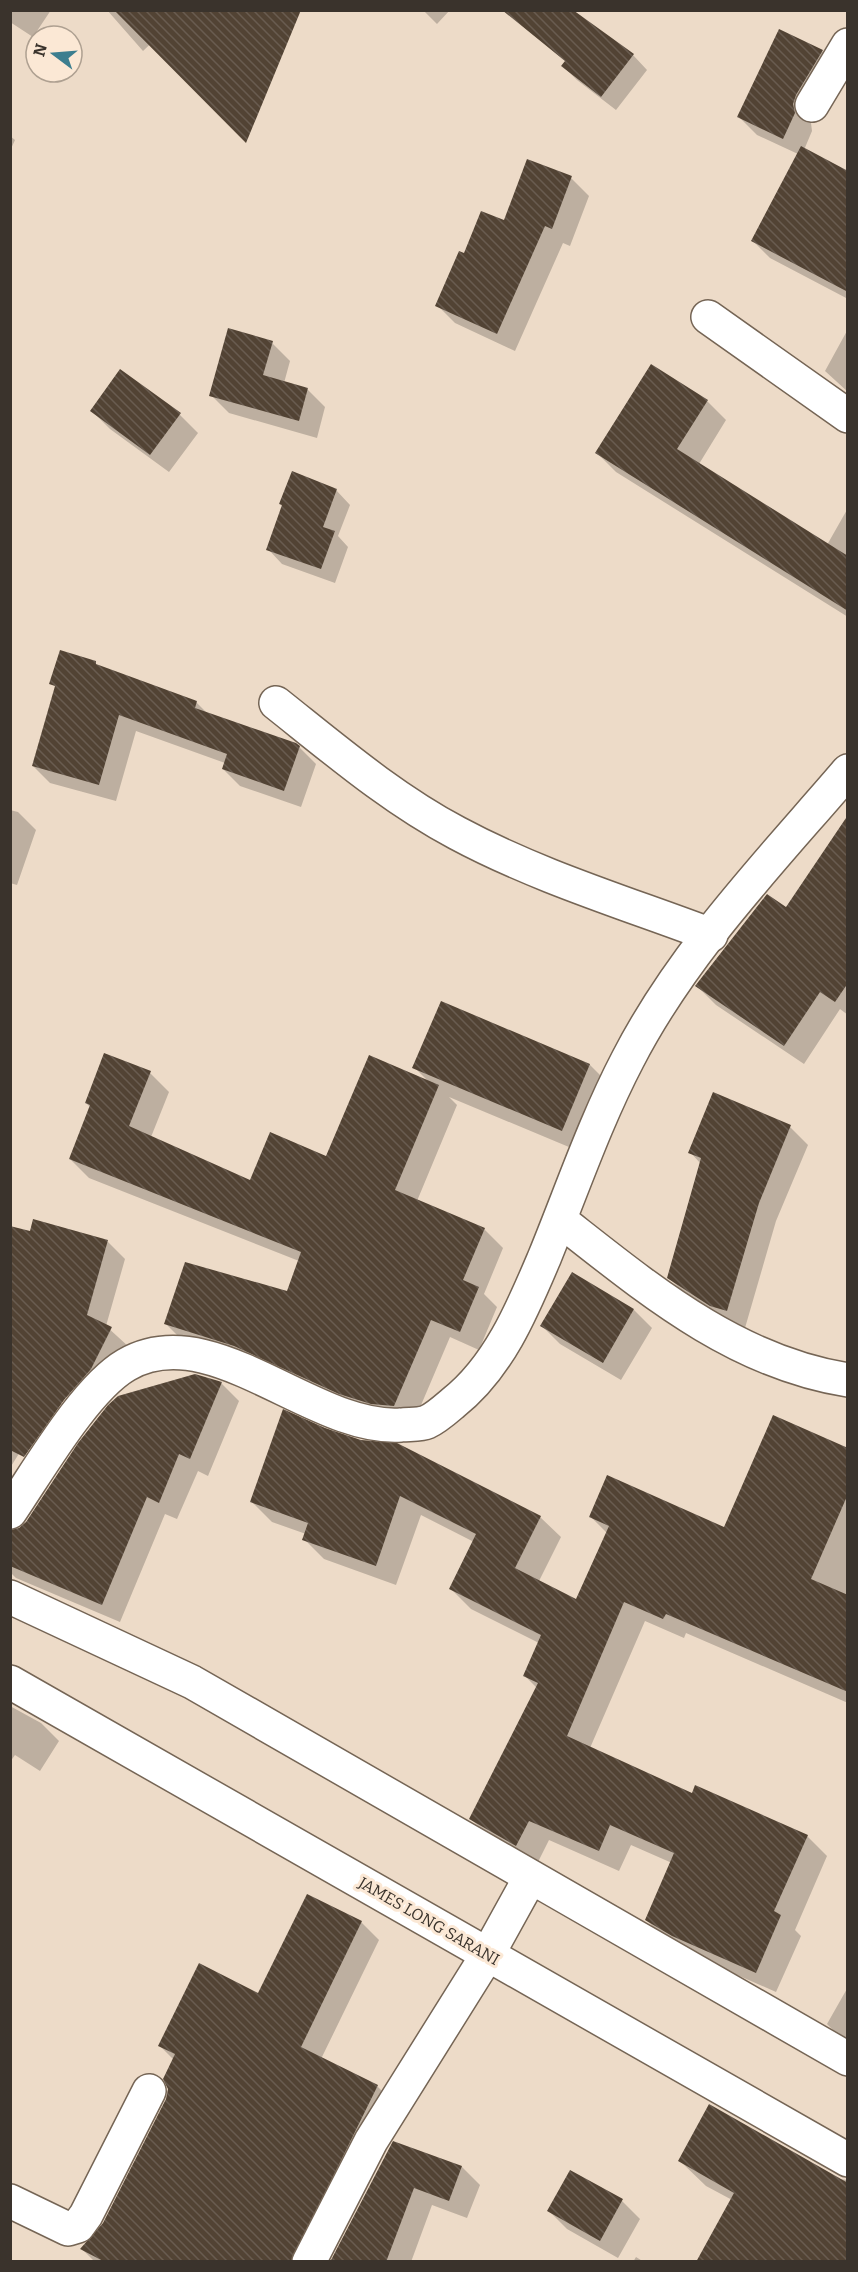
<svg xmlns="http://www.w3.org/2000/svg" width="858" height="2272" font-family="Bitter,serif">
<defs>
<pattern id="building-back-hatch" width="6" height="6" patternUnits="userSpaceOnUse" patternTransform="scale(1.5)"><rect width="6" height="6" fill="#524334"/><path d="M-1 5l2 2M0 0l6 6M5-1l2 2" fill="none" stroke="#695c50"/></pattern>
</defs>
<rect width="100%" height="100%" fill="#eddbc8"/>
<path fill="#0003" d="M10,10h41l-18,27 -23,-15z
M107,10h79l-43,41z
M423,10h27l-13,14z
M524,26l109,29 14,15 -31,40 -39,-30 -14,-14 3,-4z
M822,51l18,18 -27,45 -2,9 1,8 -8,19 44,23v126l-78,-41 -18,-18 46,-86 -41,-19 -18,-18z
M10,136l5,4 -5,11z
M528,161l43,17 18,18 -19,50 -7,-3 -48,108 -60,-28 -18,-18 28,-50 40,-33z
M848,329v63l-23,-21z
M272,343l18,18 -6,22 23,6 18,18 -8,31 -88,-25 -18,-18z
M707,401l19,19 -27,44 128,81 21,-37v109l-232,-145 -19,-19z
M92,411l88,4 18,18 -29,39 -59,-43z
M336,490l14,15 -12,31 10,11 -13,36 -53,-19 -14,-15 15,-42 -3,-3z
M66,654l130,48 13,13 90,32 17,17 -15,43 -61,-21 -17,-17 2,-6 -89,-32 -20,70 -66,-18 -17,-17z
M10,810l8,2 18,18 -19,55 -7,-2z
M848,818v197l-8,-6 -36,55 -88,-59 -19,-19 89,-77z
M442,1003l148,62 25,25 -27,65 -139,-58 8,8 -40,96 67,28 19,19 -19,46 13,13 -18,43 -29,-13 -37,87 -229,-82 -19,-19 123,-30 11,-32 -210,-83 -19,-19 21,-51 -5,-5 64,-30 19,19 -18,45 99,45 77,-24 102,-76 -15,-15z
M790,1127l18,18 -32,76 -31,107 -15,-4 -43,-28 -18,-18 32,-114 -11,-12z
M31,1233l76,8 18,18 -19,67 23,21 -30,50 -34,-18 -55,89v-154z
M573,1274l61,36 18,18 -31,52 -61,-36 -18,-18z
M221,1383l18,18 -31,75 -10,-5 -21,48 -12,-5 -45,108 -104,-44 -6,-6v-40l8,-2z
M284,1411l256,106 21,20 -22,44 38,20 30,-68 -16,-16 134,12 123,-79v253l-162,-70 -2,5 -39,-17 -55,127 103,47 114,41 20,20 -32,74 6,6 -25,56 -82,-36 -27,-16 -21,-20 26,-57 -41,-18 -12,26 -70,-31 -13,26 -45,-27 -20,-20 66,-131 -12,-12 14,-33 -68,-34 -20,-20 23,-47 -53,-27 -25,70 -72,-26 -20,-20 2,-5 -34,-12 -21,-21z
M10,1706l31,17 18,18 -19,30 -25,-16 -5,7z
M308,1896l53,26 18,18 -58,119 56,27 18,18 -80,158h-220l-13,-13 22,-25 63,-124 7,-40 -14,-14 99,-51z
M848,1987v58l-21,-21z
M394,2143l68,24 18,18 -13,33 -35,-13 -21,57h-79z
M680,2161l168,19v82l-142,-76z
M622,2201l18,18 -22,39 -51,-29 -18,-18z
M636,2257l8,5h-11z"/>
<path fill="url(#building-back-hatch)" d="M114,10h187l-55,133z
M502,10h71l61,44 -33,43 -40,-31 4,-5z
M779,29l44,21 -27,45 -3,9 2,9 -12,26 -46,-22z
M801,146l47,25v121l-97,-51z
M527,159l45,17 -20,53 -7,-3 -48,108 -62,-28 24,-55 5,2 17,-42 23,9z
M228,328l45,13 -10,34 45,13 -9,33 -90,-25z
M651,364l57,36 -31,49 171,107v55l-253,-158z
M120,369l61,44 -31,42 -60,-44z
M292,471l45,18 -14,38 12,4 -14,38 -55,-19 16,-45 -3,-1z
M60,650l36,11v3l101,37 -2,7 101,35 4,3 -16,45 -62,-22 5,-15 -108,-39 -20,70 -67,-19 23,-80 -6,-2z
M848,815v168l-13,19 -15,-10 -36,54 -89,-60 72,-92 19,13z
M441,1001l149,63 -28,67 -150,-63z
M104,1053l47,18 -22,55 121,54 20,-48 56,24 43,-101 70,30 -44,105 90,38 -22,52 16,7 -19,45 -29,-12 -37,86 -23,-2 -32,-10 -105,-48 -70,-22 21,-62 102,29 14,-39 -232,-93 21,-54 -5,-2z
M713,1092l78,33 -32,78 -32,108 -17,-5 -43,-28 34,-120 -13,-5z
M33,1219l75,21 -21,75 25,12 -21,42 -27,31 -40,57 -14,-7v-224l20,5z
M572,1272l62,37 -31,54 -63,-37z
M195,1374l27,8 -32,77 -11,-5 -20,49 -12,-6 -45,108 -92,-39v-36l9,-2 7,-6 52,-79 30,-38 10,-9z
M283,1409l42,19 36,12 36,3 144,73 -26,52 61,31 33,-73 -20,-9 18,-42 117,52 49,-112 75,33v46l-37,85 37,16v97l-182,-78 -3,5 -39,-17 -57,134 125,57 3,-8 113,50 -34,76 7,4 -25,58 -84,-37 -27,-16 29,-67 -64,-28 -11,26 -70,-30 -13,25 -47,-27 69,-136 -15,-7 18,-41 -92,-46 27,-55 -76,-38 -24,70 -74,-26 6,-17 -58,-21z
M307,1894l55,27 -61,126 77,38 -87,177h-186l-25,-13 23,-26 63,-124 2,-10 -5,-10 12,-25 -17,-8 41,-83 59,30z
M709,2104l139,79v79h-152l38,-69 -56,-32z
M393,2141l69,25 -13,35 -35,-13 -28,74h-56z
M570,2170l53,29 -23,42 -53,-30z"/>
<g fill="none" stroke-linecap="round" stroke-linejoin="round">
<defs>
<path id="street" d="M812,105l36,-60
M708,317l140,99
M276,703c58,46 115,95 181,130 80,43 169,70 254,102
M560,1220c87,68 174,142 288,160
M10,2201l58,28 10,-3 8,-11 63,-124
M309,2262l62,-121 117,-187 42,-76"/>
<path id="secondary" d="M10,1512c28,-41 75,-123 116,-147 85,-50 186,66 275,60 8,-1 19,0 26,-3 9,-4 19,-13 26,-19 46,-36 70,-95 92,-147 27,-66 50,-134 83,-197 55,-107 142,-197 220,-288
M10,1597l182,85 656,377
M10,1682l838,478"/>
</defs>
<use href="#street" stroke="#756555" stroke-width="36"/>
<use href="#secondary" stroke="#756555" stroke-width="36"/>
<use href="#street" stroke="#fff" stroke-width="33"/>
<use href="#secondary" stroke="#fff" stroke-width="33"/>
</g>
<g text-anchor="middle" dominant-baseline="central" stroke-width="6" stroke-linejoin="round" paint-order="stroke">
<g font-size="16" fill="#3a332c" stroke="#fbe8d5">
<text transform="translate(429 1921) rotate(30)">JAMES LONG SARANI</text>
</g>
</g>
<rect width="858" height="2272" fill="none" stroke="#3a332c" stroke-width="24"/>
<g transform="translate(54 54) rotate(286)"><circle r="28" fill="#fbe8d5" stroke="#aea091" stroke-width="1.5"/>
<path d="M0-4.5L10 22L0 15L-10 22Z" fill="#3c7e8f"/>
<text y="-9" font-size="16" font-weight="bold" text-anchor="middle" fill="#3a332c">N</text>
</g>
</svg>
